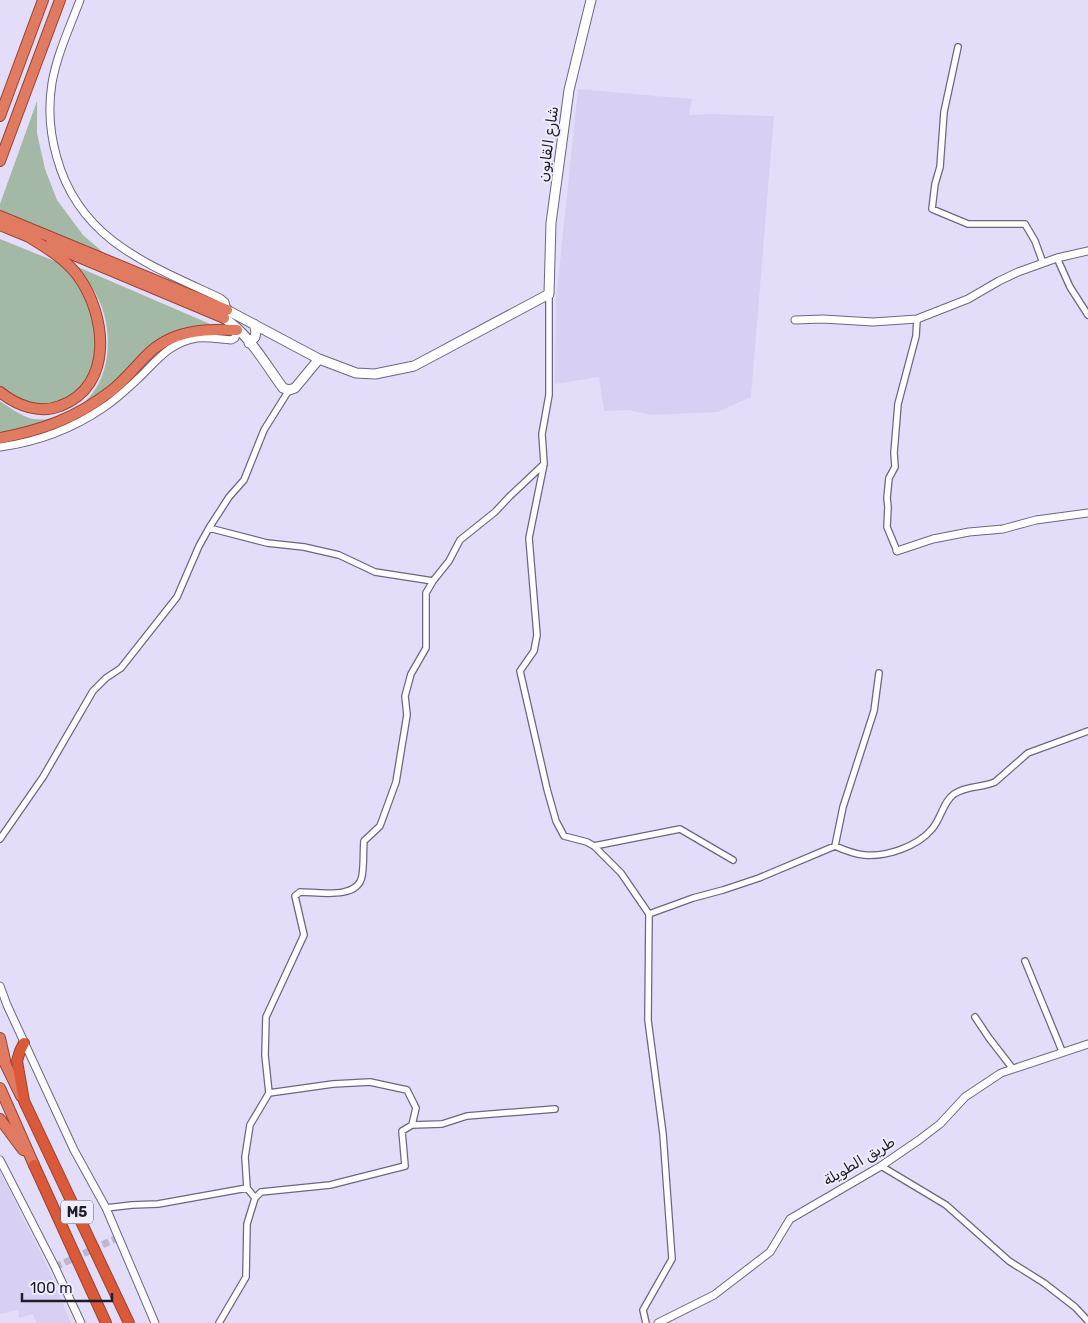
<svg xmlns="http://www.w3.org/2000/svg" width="1088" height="1323" font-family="Rubik,Vazirmatn,sans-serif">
<rect width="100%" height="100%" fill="#e3ddf9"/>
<path fill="#d8d0f3" d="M578,89l114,10 -3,16 21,-1 64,2 -23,281 -34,15 -65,3 -24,-5 -24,1 -5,-34 -44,7 1,-84z
M0,1171l50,101 21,51h-35l-3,-9 -14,4 -1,-8 -18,4z"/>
<path fill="#a3b9a6" d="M37,101v32l8,36 12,31 26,35 29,25 -112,-48v-8z
M0,239l57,23 9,6 18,23 14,41 -3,37 -22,32 -40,8 -33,-20z
M71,264l153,66 -61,10 -40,41 -54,38 -69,19v-37c10,7 21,15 33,18 10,1 18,0 27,-3 43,-13 55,-62 44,-102 -5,-20 -18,-36 -33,-50z"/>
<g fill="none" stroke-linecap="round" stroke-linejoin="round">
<path stroke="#bcb7cf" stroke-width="7" stroke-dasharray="7 3.5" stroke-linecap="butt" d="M55,1267l62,-29"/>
<defs>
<path id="minor" d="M958,47l-14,65 -4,55 -5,17 -3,25 36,15h57l10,17 8,22
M1057,258l13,29 18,28
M549,294v101l-7,39 2,30 -15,74 8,97 -3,16 -14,20 27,118 9,32 8,15 23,6 7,4 27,27 28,41 -1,106 15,114 9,125 -29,51 3,13
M209,528l58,15 37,4 35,8 36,17 58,9
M897,551l-10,-24 1,-20 -1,-9 2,-20 6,-11 -1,-14 4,-49 18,-68 1,-17
M0,839l43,-62 50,-86 13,-13 15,-10 56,-71 22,-51 10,-18 20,-31 15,-17 20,-50 25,-40
M594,846l86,-17 53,31
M835,846l8,-39 31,-96 5,-38
M649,914l44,-16 30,-8 36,-12 76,-32c9,4 19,8 29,9 22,2 53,-8 68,-26 9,-10 11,-27 22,-35 13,-9 28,-6 41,-12l33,-29 60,-22
M1025,961l37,90
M975,1017l14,21 24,31
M269,1093l-4,-38 1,-38 38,-82 -9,-39 5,-4c18,0 58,8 62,-16 2,-11 1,-23 2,-35l16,-15 16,-44 11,-67 -2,-19 6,-22 15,-26v-55l7,-12 16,-20 11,-21 35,-28 15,-16 34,-32
M881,1166l65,39 63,56 35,22 31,24 13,14
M255,1198l6,-6 69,-7 75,-19 -3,-35 10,-6 30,-1 25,-8 88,-7
M106,1208l26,-3 26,-1 89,-16
M219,1323l27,-46 1,-53 8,-26 -8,-10 -2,-31 5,-32 19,-32 64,-9 37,-2 37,8 9,18 -4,17"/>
<path id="tertiary" d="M80,0c-10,27 -23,54 -28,83 -4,25 -2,51 5,75 23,83 93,107 163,140l5,4 2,8
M795,320l28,-1 50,3 44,-3 51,-20 31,-18 19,-9 39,-14 31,-7
M0,447c37,-5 72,-18 103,-39 14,-9 26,-21 38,-32 17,-17 30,-34 56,-38 11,-1 22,1 34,2l4,-2 2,-8
M897,551l36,-12 36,-7 34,-3 33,-9 52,-7
M0,986l7,19 67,145 32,58 49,115
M0,1160l55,107 26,56
M658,1323l56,-28 56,-43 20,-33 91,-53 38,-26 21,-16 25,-27 36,-24 87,-29"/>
<path id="secondary" d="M227,310l92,49 37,14 19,1 39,-8 135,-72 2,-71 18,-133 22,-90
M224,318c25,16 42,47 59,70l6,2 6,-2 24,-29
M249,343l6,-6 1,-6 -2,-7"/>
<path id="trunk" d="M0,116l43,-116
M0,161l60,-161
M0,216l227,94
M0,225l29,12
M50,245l174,73
M0,392c17,14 40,22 60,14 55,-20 46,-92 18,-130 -14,-19 -35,-30 -54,-42
M0,438c43,-8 76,-20 111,-47 13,-10 23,-23 35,-35 25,-26 57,-27 91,-26
M0,1038l5,22
M0,1053l21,43
M0,1088l34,77
M0,1119l23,31"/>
<path id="motorway" d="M24,1043l-4,8 -3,10 7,40 105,222
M34,1165l72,158"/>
</defs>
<use href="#minor" stroke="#6c667f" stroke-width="8"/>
<use href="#tertiary" stroke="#6c667f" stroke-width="9"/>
<use href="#secondary" stroke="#6c667f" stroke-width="11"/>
<use href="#trunk" stroke="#984433" stroke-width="12"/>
<use href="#motorway" stroke="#984433" stroke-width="12"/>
<use href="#minor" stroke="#fff" stroke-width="5.5"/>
<use href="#tertiary" stroke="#fff" stroke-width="7"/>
<use href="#secondary" stroke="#fff" stroke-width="9"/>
<use href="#trunk" stroke="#e07a60" stroke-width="10"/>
<use href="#motorway" stroke="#d95939" stroke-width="10"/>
</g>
<g text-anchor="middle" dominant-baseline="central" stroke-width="4" stroke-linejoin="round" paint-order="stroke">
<rect fill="#efecfd" stroke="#5d5b67" stroke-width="1" x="61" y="1200.5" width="32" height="23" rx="4"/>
<g font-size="14" font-weight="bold" fill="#1f1d27">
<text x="77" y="1212">M5</text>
</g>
<g font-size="15" fill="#1f1d27" stroke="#efecfd">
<text transform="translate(548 144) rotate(-82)">شارع القابون</text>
<text transform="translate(859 1161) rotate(-31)">طريق الطويلة</text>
</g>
</g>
<path d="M22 1293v8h90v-8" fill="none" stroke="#1f1d27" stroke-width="2.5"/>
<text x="30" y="1293" font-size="15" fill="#1f1d27" stroke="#efecfd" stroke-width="4" paint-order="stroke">100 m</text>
</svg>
